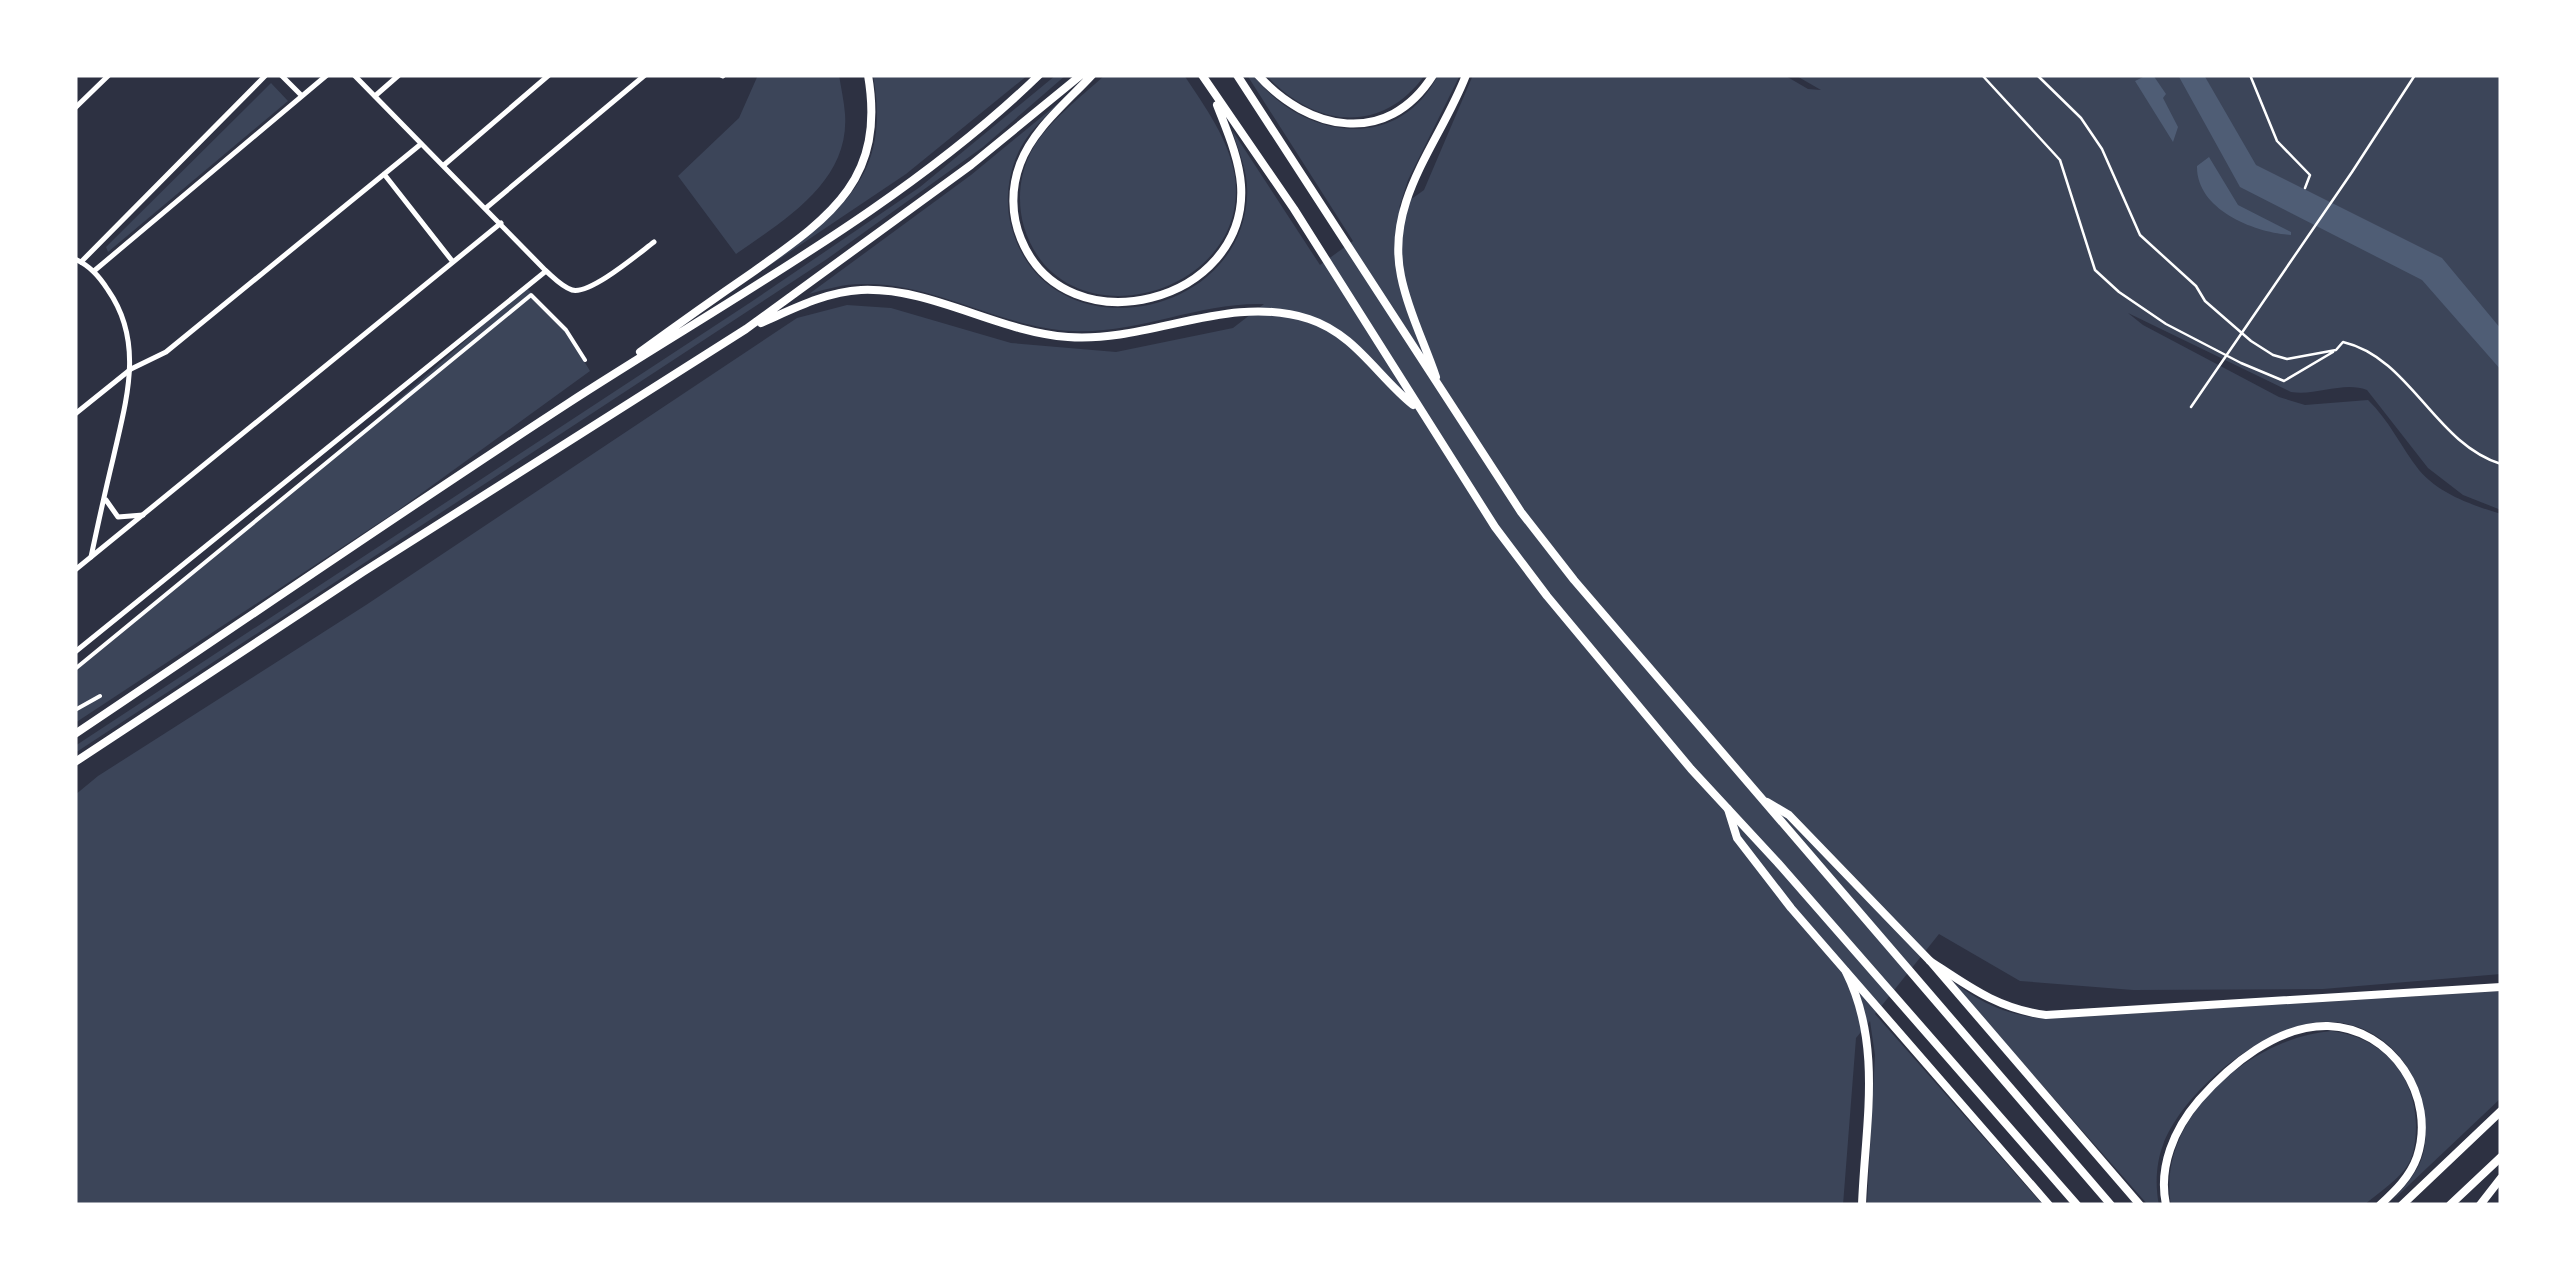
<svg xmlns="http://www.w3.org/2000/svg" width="2576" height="1280" font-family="'PT Sans Narrow',sans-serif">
<rect width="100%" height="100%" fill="#2d3142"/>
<path fill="#3c4559" d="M758,75h81c2,13 5,26 6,39 5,68 -61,106 -109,140l-58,-78 61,-58z
M873,75h155l-122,99 -140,94c74,-57 126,-90 107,-193z
M1056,75h10l-83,72 -156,112 -752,494v-7l676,-444 169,-115z
M1105,75h79c21,32 45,64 51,102 16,119 -174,171 -211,50 -7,-24 -5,-52 7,-75 16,-30 49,-54 74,-77z
M1247,75h6c47,62 144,81 185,0h22l-52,105 -9,28 25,-18 49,-115h311l24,14 13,1 -26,-15h706v435l-38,-15 -35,-27 -61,-78c-24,-9 -50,6 -76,2l-163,-79 15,12 136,72 26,8 63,-5c21,20 33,47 51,70 20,24 53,35 82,44v460l-178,15 -190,1 -113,-9 -81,-47 -64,80 168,191h-176l8,-150 -5,-34 -14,17 -13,167h-1768v-410l23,-19 268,-171 431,-287 50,-13 44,3 120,35 105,9 117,-24 31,-24c-65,-2 -126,30 -191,27 -73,-3 -138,-49 -211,-47 -18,0 -36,5 -53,10l162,-119 96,-79c-16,16 -35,31 -46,51 -13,24 -17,56 -9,82 36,125 228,92 235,-32 2,-23 -8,-45 -15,-67l88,135 33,-24z
M1266,75h159c-45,62 -112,51 -159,0z
M271,83l17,18 -180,151 -2,-5z
M526,287l37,39 27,45 -193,140 -322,212v-54l262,-215z
M1943,973c32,28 61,42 103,46l455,-28v107l-109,103c13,-15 28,-30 32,-51 12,-64 -35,-134 -105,-128 -57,5 -136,69 -156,123 -7,18 -8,41 -4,60h-11z
M2331,1031c51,6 84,43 85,94 0,11 -1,27 -7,38 -9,16 -31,30 -45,42h-193c-15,-88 80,-167 160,-174z"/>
<path fill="#4f5d75" d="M2147,75h6l13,19 -3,4 15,29 -5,15 -38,-61z
M2178,75h26l52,90 186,93 59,71v41l-79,-90 -182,-93z
M2209,157l29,48 53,27v3c-36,-2 -95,-25 -94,-69z"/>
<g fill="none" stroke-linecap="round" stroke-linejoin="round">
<path stroke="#fff" stroke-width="2.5" d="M1982,75l78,85 35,110 24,22 47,32 75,39 43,18 49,-29
M2037,75l44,43 21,31 38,86 56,51 9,15 46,40 22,14 14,4 49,-9 7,-8c68,16 91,101 158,122
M2250,75l27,66 33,34 -5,13
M2191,407l161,-235 63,-97"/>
<path stroke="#fff" stroke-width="4" d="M75,669l456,-374 35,35 19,30
M75,710l25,-14"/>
<path stroke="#fff" stroke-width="5" d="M281,75l21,21
M721,75l2,1
M375,96l24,-21
M75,108l34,-33
M444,165l105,-90
M384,174l69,88
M486,208l159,-133
M81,262l185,-187
M94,271l233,-196
M75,414l56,-45 35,-17 255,-208
M75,570l426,-347
M75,652l471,-381"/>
<path stroke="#fff" stroke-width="5" d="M354,75l192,196c8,7 16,16 26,19 18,5 66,-36 82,-48
M75,259c15,7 24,17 33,31 37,53 18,111 5,169 -8,33 -15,65 -22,98
M106,500l12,17 25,-2"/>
<path stroke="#fff" stroke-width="8" d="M1767,802l22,13 141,146 210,244
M1728,809l9,29 54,70 258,297"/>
<path stroke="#fff" stroke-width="8" d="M1092,75c-25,27 -59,54 -72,89 -9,24 -9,51 1,75 45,111 228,64 220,-54 -2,-27 -14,-54 -24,-80
M1202,75l92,134 201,318 52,69 144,173 87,94 299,342
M1237,75l284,437 53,68 537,625
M1258,75c50,56 129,73 175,0
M761,323c32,-14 64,-31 100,-33 71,-3 136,42 207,47 82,6 160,-44 241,-18 46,15 68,57 104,86
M640,352c37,-27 75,-54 113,-80 77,-55 133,-92 115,-197
M1436,377c-11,-33 -28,-66 -35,-101 -16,-76 40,-135 65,-201
M75,734c164,-110 326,-222 492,-330 157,-102 338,-199 472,-329
M75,762l288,-190 383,-243 225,-164 110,-90
M1930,961c38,25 68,48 116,54l455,-28
M1846,972c37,74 19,153 16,233
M2166,1205c-8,-38 8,-76 33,-105 31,-35 78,-75 129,-74 64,2 109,71 89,131 -7,20 -22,34 -37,48
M2402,1205l99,-94
M2450,1205l51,-48
M2480,1205l21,-27"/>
</g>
<rect width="2576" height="1280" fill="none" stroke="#ffffff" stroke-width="155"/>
</svg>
